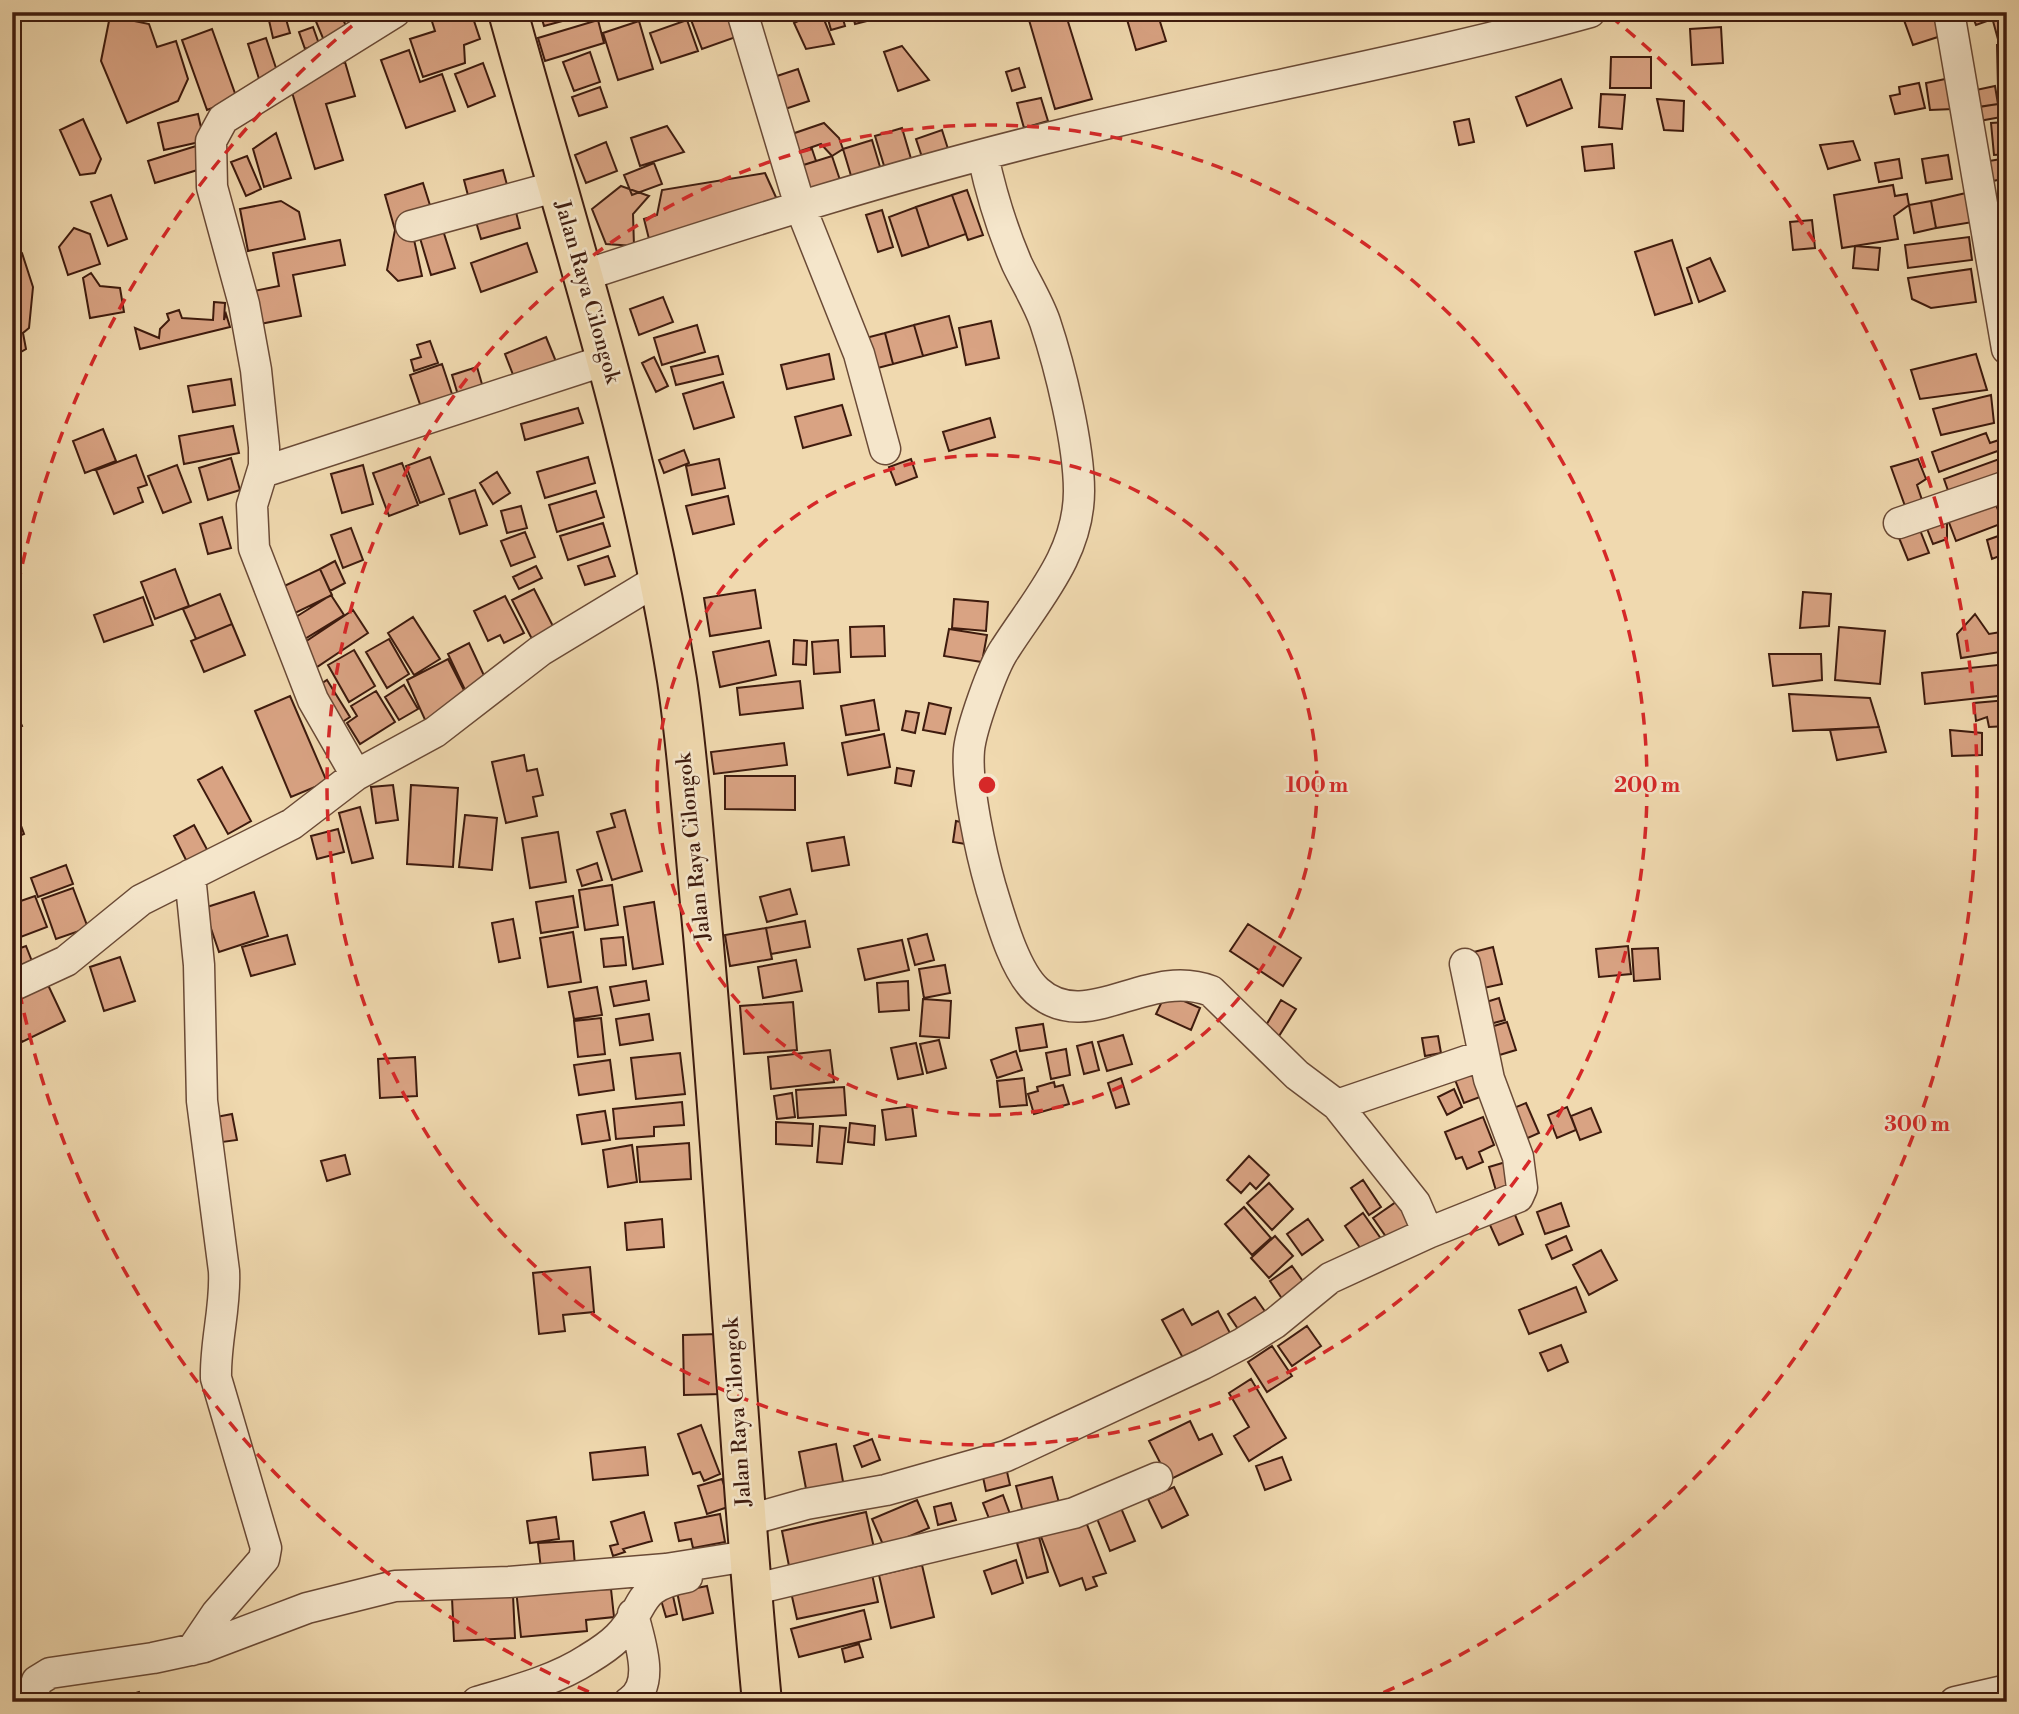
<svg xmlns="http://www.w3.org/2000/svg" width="2019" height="1714" font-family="'Libre Bodoni',serif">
<rect width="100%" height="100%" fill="#f0d9af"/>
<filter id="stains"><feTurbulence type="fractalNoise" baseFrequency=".00286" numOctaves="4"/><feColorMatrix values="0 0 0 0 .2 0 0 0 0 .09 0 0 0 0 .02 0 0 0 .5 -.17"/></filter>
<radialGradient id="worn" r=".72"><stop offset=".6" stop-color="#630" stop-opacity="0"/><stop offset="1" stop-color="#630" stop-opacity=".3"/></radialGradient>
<path fill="#d9a383" stroke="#3e1b0e" stroke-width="2" d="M284,12l6,21 -17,5 -5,-22z
M312,12h28l9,21 -24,10z
M429,12h42l9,27 -16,6 1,18 -42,14 -13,-38 25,-8z
M540,12h52v1l-48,13z
M704,12h23l9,25 -34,12 -12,-32z
M816,12h5l13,32 -28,5 -12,-26z
M826,12h15l4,14 -14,4z
M852,12h32l3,4 -32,8z
M1059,12h6l27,87 -37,10 -26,-89z
M1137,12h20l9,29 -30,9 -10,-34z
M1883,12h37l-36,8z
M1926,12h10l8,23 -31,10 -9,-25z
M1971,12h32l1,3 -28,10z
M110,16l39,8 8,23 19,-6 12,38 -10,22 -51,22 -26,-62z
M2007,17v24l-8,2 -6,-22z
M598,20l6,23 -59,18 -7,-23z
M687,20l11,31 -37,12 -11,-30z
M639,21l14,48 -35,11 -15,-47z
M313,27l6,17 -14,5 -6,-17z
M1721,27l2,36 -31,2 -2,-36z
M212,29l25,70 -30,11 -25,-70z
M266,38l11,33 -17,11 -12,-38z
M1997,45h10v43l-9,1z
M902,46l27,34 -31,11 -14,-39z
M409,50l11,32 22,-8 13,37 -49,17 -25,-68z
M590,52l10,30 -26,9 -11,-29z
M1611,57h40v31h-41z
M345,62l10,34 -29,8 17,56 -28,9 -27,-90z
M483,63l12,33 -27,11 -13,-33z
M1019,68l6,19 -13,4 -6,-19z
M798,69l11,32 -27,9 -11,-32z
M1950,78l3,31 -23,1 -4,-27z
M1561,79l11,29 -45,18 -11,-29z
M1919,83l6,25 -30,6 -5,-18 10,-2 -1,-7z
M1995,86l3,18 -19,3 -3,-17z
M2007,86v30l-28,5 -2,-14 21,-3 2,-17z
M600,87l7,20 -28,9 -7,-19z
M1601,94l24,1 -3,34 -23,-2z
M1041,98l7,23 -24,7 -7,-25z
M1657,99l27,2 -1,30 -19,-1z
M198,114l6,27 -40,9 -6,-27z
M83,119l18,40 -6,14 -15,2 -20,-45z
M1469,119l5,23 -15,3 -5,-23z
M2007,122v32l-13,1 -3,-32z
M824,123l15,15 4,11 -11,7 -11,-12 -29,10 -6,-18z
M667,126l17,26 -44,14 -9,-28z
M902,128l10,34 -27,7 -10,-33z
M942,130l7,22 -26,8 -7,-21z
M276,133l15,45 -27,9 -11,-38z
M872,140l9,30 -29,9 -9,-30z
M1853,141l7,19 -32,9 -8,-24z
M606,142l11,29 -31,12 -11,-28z
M1612,144l2,24 -29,3 -3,-24z
M196,146l8,22 -49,15 -7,-22z
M812,149l4,12 -22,7 -9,-12z
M1948,155l4,24 -26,4 -4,-24z
M247,156l14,33 -15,7 -15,-34z
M832,156l10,30 -38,13 -10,-31z
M2007,158v20l-14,3 -4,-20z
M1899,159l3,19 -23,4 -4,-19z
M654,163l8,21 -30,11 -8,-20z
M503,170l7,26 -39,11 -7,-27z
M765,173l14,31 -128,43 -7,-28 13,-4 5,-25z
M423,183l11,35 -39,12 -10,-35z
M1893,185l2,11 12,-2 2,11 -15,11 4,23 -56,9 -8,-53z
M621,186l28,10 -16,18 1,32 -28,-2 -14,-35z
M967,190l16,45 -15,5 -16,-45z
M1966,193l7,29 -37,6 -5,-27z
M111,195l16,44 -19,7 -17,-44z
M952,195l14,39 -37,13 -13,-40z
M281,201l18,11 6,27 -57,12 -8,-42z
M1931,201l5,27 -22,5 -5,-28z
M514,204l6,24 -39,11 -7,-24z
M916,207l13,40 -27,9 -13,-39z
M882,210l11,37 -15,5 -12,-37z
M1812,220l3,28 -22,2 -3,-28z
M440,221l15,47 -24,7 -14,-47z
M411,226l11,50 -24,5 -11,-11 8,-40z
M74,228l16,6 10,30 -32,11 -9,-28z
M1969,237l3,23 -64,8 -3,-23z
M340,240l5,25 -52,10 8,41 -46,9 -6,-33 30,-6 -6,-33z
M1672,240l20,63 -37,12 -20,-63z
M527,243l10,29 -56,20 -10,-29z
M12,244l10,9 11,34 -4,41 -6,5 3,16 -14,8v-45l7,-14 -1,-10 -6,1z
M1855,246l25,2 -2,22 -25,-2z
M1710,258l15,33 -26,11 -12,-34z
M1971,269l5,33 -45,6 -19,-9 -4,-21z
M91,273l9,13 20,2 4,24 -34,6 -7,-40z
M663,297l10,25 -34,13 -9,-26z
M214,302l11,1 -1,17 2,-6 4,13 -90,22 -5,-21 24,10 1,-9 9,-9 -2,-6 12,-4 3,8 31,2z
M949,316l8,31 -34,9 -9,-31z
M991,321l8,37 -33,7 -7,-37z
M697,325l8,27 -43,13 -8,-27z
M914,325l9,31 -30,8 -8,-31z
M885,333l8,31 -23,6 -8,-31z
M546,337l13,32 -42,16 -12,-31z
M430,341l8,22 -24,8 -3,-11 10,-3 -4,-12z
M829,354l5,25 -47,10 -6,-24z
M1976,354l11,36 -67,9 -9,-29z
M718,356l5,18 -47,11 -5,-18z
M654,357l14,29 -12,6 -14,-29z
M442,364l14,42 -32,10 -14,-41z
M477,367l9,31 -25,7 -9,-30z
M231,379l4,26 -42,7 -5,-26z
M723,382l11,35 -40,12 -11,-35z
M1991,395l3,28 -53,12 -8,-26z
M842,405l9,30 -48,13 -8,-31z
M578,408l5,15 -58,17 -4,-16z
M990,418l5,19 -46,14 -6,-19z
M233,426l6,27 -55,11 -5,-28z
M103,429l13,32 -31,12 -12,-32z
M1986,433l4,10 9,-3 7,8 -67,24 -7,-20z
M684,450l5,13 -25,10 -5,-13z
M136,455l11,30 -9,3 5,14 -29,12 -18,-44z
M430,457l14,37 -24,9 -14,-37z
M588,457l7,26 -50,15 -8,-26z
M231,458l9,32 -32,10 -9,-32z
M2002,458l5,24 -55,20 -8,-23z
M719,459l6,29 -33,7 -6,-29z
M911,459l6,18 -21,8 -7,-18z
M1918,459l8,20 -9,6 5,15 -17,6 -14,-39z
M402,463l16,42 -29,11 -16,-43z
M177,465l14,37 -28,11 -15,-37z
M363,465l10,39 -31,9 -11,-39z
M497,472l13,21 -17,11 -13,-21z
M475,490l12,35 -27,9 -11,-35z
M596,491l8,26 -47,15 -8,-27z
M1992,494l11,29 -47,18 -11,-29z
M728,496l6,28 -41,10 -7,-28z
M521,506l6,22 -20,5 -6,-22z
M222,517l9,31 -23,6 -8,-30z
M1947,517v22l-14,5 -7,-18z
M603,523l7,23 -42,14 -8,-24z
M1918,525l11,28 -21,7 -11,-27z
M351,528l12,32 -20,8 -12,-33z
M525,532l10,25 -24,9 -10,-25z
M2007,533v20l-15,6 -5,-19z
M608,556l7,20 -30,9 -7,-19z
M335,561l10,22 -15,8 -10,-22z
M536,566l6,12 -23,11 -6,-12z
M175,569l14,37 -34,13 -14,-37z
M320,569l12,26 -41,20 -13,-26z
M534,589l23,45 -22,11 -23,-45z
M755,590l6,38 -51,8 -6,-38z
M1803,592l28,2 -2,32 -29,2z
M220,594l12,30 -36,15 -13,-30z
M331,595l13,20 -41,25 -12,-20z
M505,596l19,37 -20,10 -4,-8 -12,6 -14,-30z
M143,597l10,28 -49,17 -10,-27z
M954,599l34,3 -2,29 -34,-3z
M353,610l15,23 -51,34 -15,-23z
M1975,614l14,20 18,-3v20l-46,7 -4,-24z
M413,617l27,42 -26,16 -26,-42z
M232,624l13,31 -41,17 -13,-31z
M884,626l1,30 -34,1 -1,-30z
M1839,627l46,4 -5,53 -45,-4z
M949,629l38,6 -5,27 -38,-6z
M389,639l20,35 -22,14 -21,-36z
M794,640l13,1 -1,24 -13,-1z
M838,640l2,32 -26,2 -2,-32z
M769,641l7,34 -56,12 -7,-35z
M469,643l18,39 -21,10 -18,-38z
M354,650l21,36 -26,16 -21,-37z
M1769,654h52l1,26 -49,6z
M448,659l21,41 -43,22 -19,-42z
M2007,664v31l-82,9 -3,-31z
M327,680l23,37 -17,11 -23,-37z
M800,681l3,27 -63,7 -3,-27z
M404,685l14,24 -19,11 -14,-23z
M376,691l19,31 -35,22 -13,-21 10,-7 -6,-10z
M1789,694l81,4 9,29 -86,4z
M290,696l37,86 -36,15 -36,-86z
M874,700l5,30 -33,5 -5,-29z
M2007,700v26l-18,1 -2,-10 -11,4 -2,-18z
M929,703l22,5 -6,26 -22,-4z
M12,704l10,22 -10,4z
M906,711l13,2 -4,20 -13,-3z
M1879,727l7,25 -49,8 -7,-30z
M1950,730l32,3v22l-30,1z
M884,734l6,33 -42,8 -6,-32z
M784,743l3,22 -73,9 -3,-22z
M524,755l3,16 10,-2 6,26 -10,2 4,19 -31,7 -14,-61z
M222,767l29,54 -23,13 -30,-54z
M897,768l17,3 -3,15 -16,-3z
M725,776h70v34l-70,-1z
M393,785l5,35 -22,3 -5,-36z
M411,785l47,3 -5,79 -46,-3z
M360,807l13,51 -21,5 -13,-50z
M625,810l17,61 -30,9 -15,-48 18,-5 -4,-13z
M16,812l8,22 -12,5v-25z
M465,815l32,3 -5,52 -33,-3z
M956,821l20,4 -4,20 -19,-3z
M194,825l17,32 -21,11 -16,-32z
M338,829l6,23 -27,7 -6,-23z
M558,832l8,50 -36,6 -8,-50z
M844,837l5,28 -37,6 -5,-28z
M597,863l5,17 -20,6 -5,-16z
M66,865l7,19 -35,13 -7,-19z
M612,885l6,40 -33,5 -6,-40z
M73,888l15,40 -32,11 -14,-40z
M790,889l7,25 -30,8 -7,-25z
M254,892l14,44 -49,16 -15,-44z
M35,896l12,31 -29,11 -6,-17v-17z
M573,896l5,31 -37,6 -5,-31z
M654,902l9,62 -30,5 -9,-62z
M513,919l7,39 -21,4 -7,-39z
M805,921l5,26 -39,7 -5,-26z
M1248,924l53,34 -18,28 -53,-35z
M766,928l6,31 -42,7 -5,-31z
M573,932l8,50 -33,5 -8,-49z
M927,934l7,26 -19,5 -7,-26z
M287,935l8,29 -44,12 -9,-29z
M623,937l3,28 -22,2 -3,-28z
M902,940l7,30 -44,10 -7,-31z
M26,946l9,23 -23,8v-26z
M1628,946l3,28 -32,3 -3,-28z
M1493,947l9,37 -23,5 -9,-36z
M1658,948l2,31 -26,2 -2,-32z
M120,957l15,44 -31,10 -14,-44z
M796,960l6,31 -39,7 -5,-31z
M945,965l5,28 -26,5 -5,-29z
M646,981l3,19 -35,6 -4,-19z
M908,981l1,29 -30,2 -2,-29z
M48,985l17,36 -43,21 -10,-20v-20z
M597,987l5,28 -28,4 -5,-27z
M1166,993l34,15 -9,22 -35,-16z
M1499,998l6,22 -19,5 -6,-21z
M923,999l28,2 -2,37 -29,-2z
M1281,1000l15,9 -17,27 -14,-9z
M793,1002l4,48 -53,4 -4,-48z
M649,1014l4,26 -33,5 -4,-26z
M601,1018l4,36 -27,3 -4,-36z
M1507,1022l9,28 -23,7 -9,-28z
M1043,1024l4,23 -27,4 -4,-23z
M1123,1035l9,29 -25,7 -9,-29z
M1438,1036l3,17 -16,3 -3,-18z
M939,1040l7,28 -19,5 -7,-29z
M1092,1042l7,28 -15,4 -7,-28z
M916,1043l7,31 -25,5 -7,-31z
M1066,1049l4,26 -19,4 -5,-26z
M830,1050l4,32 -63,7 -3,-32z
M1016,1051l6,19 -25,8 -6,-18z
M680,1053l5,41 -49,5 -5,-41z
M415,1057l2,39 -37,2 -2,-39z
M610,1060l4,30 -35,5 -5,-30z
M1477,1068l11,26 -24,9 -10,-26z
M1024,1078l3,27 -27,2 -3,-26z
M1121,1078l8,26 -13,4 -8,-25z
M1054,1082l1,5 8,-2 6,19 -35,10 -6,-20 10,-3 -1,-4z
M844,1087l2,28 -48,3 -2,-28z
M1454,1089l8,18 -15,8 -9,-18z
M792,1093l3,24 -18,2 -3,-23z
M682,1102l2,23 -30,2v9l-38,3 -3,-30z
M1526,1103l13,30 -18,8 -12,-31z
M912,1106l4,30 -30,4 -4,-30z
M1567,1107l9,23 -19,8 -9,-23z
M1591,1108l10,24 -21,8 -9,-24z
M605,1111l5,29 -28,4 -5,-29z
M232,1114l5,26 -22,3 -4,-25z
M1483,1117l11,28 -15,7 4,10 -16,7 -5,-12 -6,2 -11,-27z
M776,1122l37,2 -1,22 -36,-2z
M850,1123l25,3 -1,19 -26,-3z
M820,1126l26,2 -4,36 -25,-2z
M689,1143l2,36 -51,3 -3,-35z
M632,1145l5,37 -29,5 -5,-37z
M345,1155l5,19 -23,7 -6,-20z
M1249,1156l20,19 -13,14 -6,-6 -9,10 -14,-13z
M1509,1161l8,27 -20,6 -8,-27z
M1363,1180l18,27 -12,8 -18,-27z
M1269,1183l24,26 -21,21 -25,-27z
M1396,1202l16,23 -23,16 -16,-23z
M1510,1203l13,31 -24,11 -14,-31z
M1561,1203l8,23 -24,8 -8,-22z
M1244,1207l27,31 -19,17 -27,-31z
M1363,1213l21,30 -19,12 -20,-29z
M662,1219l2,28 -37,3 -2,-27z
M1308,1219l15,21 -21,15 -15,-21z
M1275,1236l18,20 -24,22 -18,-20z
M1566,1236l6,14 -20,9 -6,-14z
M1601,1250l16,30 -28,15 -16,-30z
M1292,1266l18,25 -27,9 -13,-19z
M590,1267l4,45 -31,3 2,16 -26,3 -6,-61z
M1576,1287l10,25 -57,22 -10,-24z
M1255,1297l16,23 -27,18 -16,-24z
M1183,1309l9,16 26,-14 17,31 -47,25 -26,-47z
M1307,1326l14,20 -29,20 -14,-20z
M719,1334l2,60 -37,1 -1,-60z
M1561,1345l7,17 -20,9 -8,-18z
M1272,1346l20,30 -25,16 -19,-30z
M1251,1379l35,59 -37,23 -15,-25 15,-9 -20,-34z
M1190,1421l9,19 13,-6 10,20 -53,26 -20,-39z
M701,1425l19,49 -16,7 -4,-9 -7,2 -15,-40z
M872,1439l8,21 -18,7 -8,-21z
M836,1444l9,48 -37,7 -9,-47z
M645,1447l3,28 -55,5 -3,-27z
M1282,1457l9,23 -26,10 -9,-24z
M1005,1463l5,22 -24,6 -5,-23z
M1052,1477l9,33 -36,10 -9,-34z
M722,1479l9,27 -24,8 -9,-28z
M1174,1487l14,28 -26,13 -14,-29z
M1003,1495l7,19 -20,7 -7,-18z
M917,1500l12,28 -45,19 -12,-28z
M1118,1501l17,40 -25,10 -16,-40z
M951,1503l5,17 -18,5 -4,-18z
M644,1512l8,29 -29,8 2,3 -12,4 -3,-10 8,-2 -7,-22z
M866,1512l10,45 -85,19 -9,-45z
M720,1514l5,28 -32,6 -2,-9 -12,2 -4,-18z
M556,1517l3,22 -29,4 -3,-22z
M1084,1517l22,56 -13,4 4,9 -11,4 -4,-12 -22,8 -20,-52z
M1039,1537l9,35 -21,6 -10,-35z
M573,1541l2,25 -34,3 -3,-26z
M1016,1560l7,23 -31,11 -8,-23z
M870,1565l8,37 -81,17 -8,-36z
M922,1565l12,52 -43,11 -12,-53z
M591,1582l1,8 19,-1 3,28 -28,3 1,11 -66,6 -5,-48z
M707,1586l6,27 -30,7 -6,-28z
M513,1595l2,43 -61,3 -2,-43z
M673,1596l4,18 -11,3 -5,-17z
M864,1610l7,29 -72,18 -8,-28z
M859,1644l4,13 -18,5 -3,-13z
M139,1692l3,10h-24l-1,-3z"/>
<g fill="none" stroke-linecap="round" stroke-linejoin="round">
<defs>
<path id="minor" d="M742,12l58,194 59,148 26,95
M1949,12l58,337
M983,156c8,37 19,73 34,108 9,19 21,38 28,58 15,45 34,122 34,169 0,63 -42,108 -74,158 -12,17 -34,80 -36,101 -3,36 12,103 22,138 9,29 23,82 46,103 50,45 110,-25 174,0l86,84 40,30 147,-50
M411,226l147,-40
M585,275c159,-52 320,-103 483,-142 173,-43 349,-73 522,-121
M263,472l343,-112
M1899,523l108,-37
M356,775l-43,-75 -59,-152 -2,-43 12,-39v-19l-8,-77 -12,-66 -32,-117 -1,-46 12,-22 172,-107
M190,875l9,90 3,136 22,170c2,36 -9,71 -8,107l50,170 -2,11 -47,54 -25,37
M12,986l54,-25 75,-61 151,-76 64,-49 79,-43 105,-81 119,-72
M1337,1105l78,98 13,30
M745,1521l61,-17 80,-14 120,-34 197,-92 40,-21 32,-20 55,-45 98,-45 90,-36 4,-9 -4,-31 -29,-78 -24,-115
M751,1590l323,-77 83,-35
M30,1702l7,-21 13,-8 103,-15 51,-11 103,-39 88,-22 114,-4 157,-13 82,-13
M477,1702c37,-11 79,-22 111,-43 10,-6 22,-14 30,-22 30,-30 15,-50 69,-60
M629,1702c28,-17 10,-62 4,-88
M1955,1702l52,-12"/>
<path id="highway" d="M508,12c61,222 133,440 169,668 11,74 16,149 23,223 26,266 36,533 62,799"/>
</defs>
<use href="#minor" stroke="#6a4a36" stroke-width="33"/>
<use href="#highway" stroke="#3e1b0e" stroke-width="42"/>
<use href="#minor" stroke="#f5e6cb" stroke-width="30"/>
<use href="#highway" stroke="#f0d9af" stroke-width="38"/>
</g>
<g fill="none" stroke="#d62828" stroke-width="3.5" stroke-dasharray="12 9">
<circle cx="987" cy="785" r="330"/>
<circle cx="987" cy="785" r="660"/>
<path d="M608 1700A990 990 0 0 1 14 965M14 605A990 990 0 0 1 364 16M1610 16A990 990 0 0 1 1366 1700"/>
</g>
<g text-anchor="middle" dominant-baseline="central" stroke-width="5" stroke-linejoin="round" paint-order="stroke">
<g font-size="21" fill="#3e1b0e" stroke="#f5e6cb">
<text transform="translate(587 292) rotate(74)">Jalan Raya Cilongok</text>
<text transform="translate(694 847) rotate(-96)">Jalan Raya Cilongok</text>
<text transform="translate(738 1412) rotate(-94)">Jalan Raya Cilongok</text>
</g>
</g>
<circle cx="987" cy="785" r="10" fill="#d62828" stroke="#f5e6cb" stroke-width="3.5"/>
<g font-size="21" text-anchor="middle" font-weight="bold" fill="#d62828" stroke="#f5e6cb" stroke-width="5" stroke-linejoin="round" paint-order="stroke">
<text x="1317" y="792">100 m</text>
<text x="1647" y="792">200 m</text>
<text x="1917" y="1131">300 m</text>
</g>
<rect width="2019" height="1714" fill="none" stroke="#f0d9af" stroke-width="42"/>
<rect x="14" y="14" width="1991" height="1686" fill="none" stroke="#3e1b0e" stroke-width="3.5"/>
<rect x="21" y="21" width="1977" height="1672" fill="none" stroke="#3e1b0e" stroke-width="2"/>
<rect width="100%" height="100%" filter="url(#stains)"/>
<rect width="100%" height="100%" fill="url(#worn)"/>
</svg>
